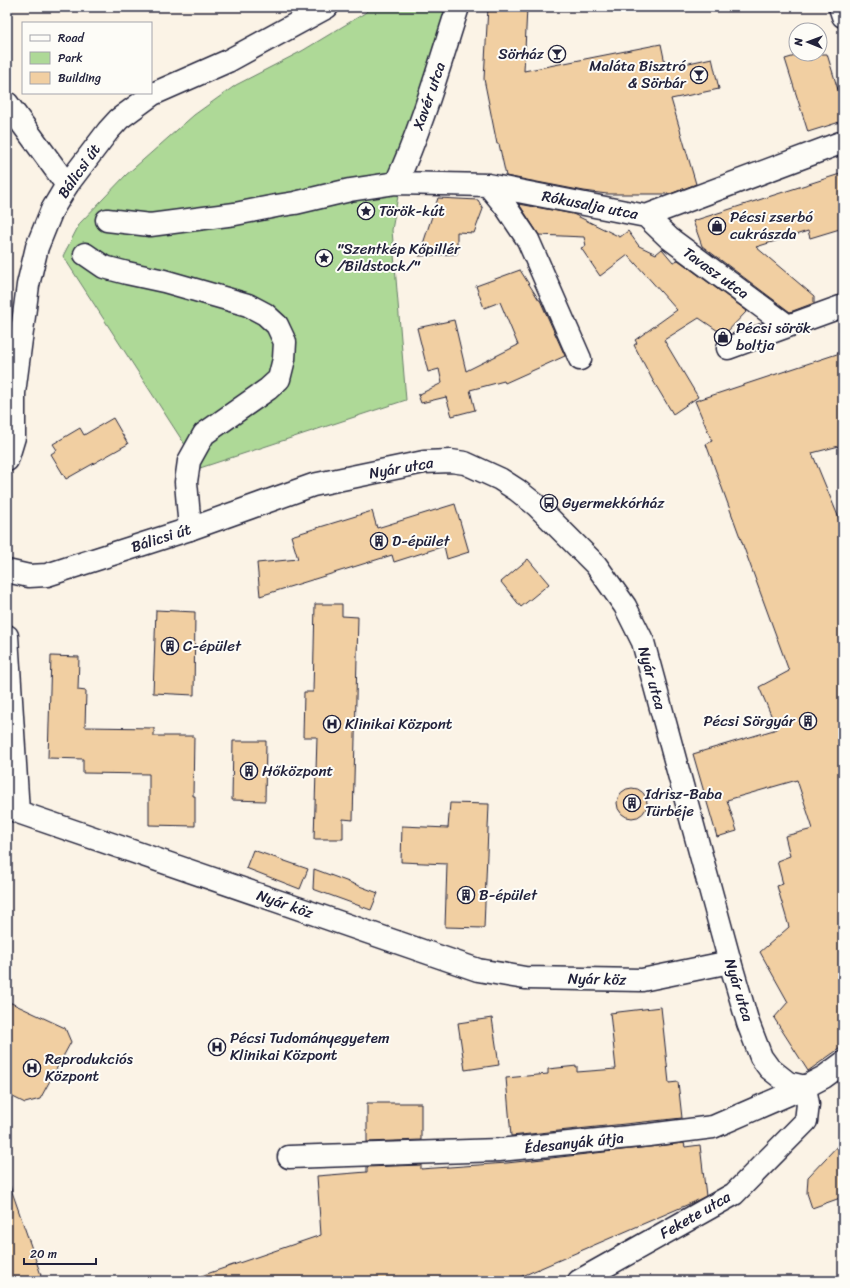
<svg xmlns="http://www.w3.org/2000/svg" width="850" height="1288" font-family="Sriracha,sans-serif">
<rect width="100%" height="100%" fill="#fbf3e6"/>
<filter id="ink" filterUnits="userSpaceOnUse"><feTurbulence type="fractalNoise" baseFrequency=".025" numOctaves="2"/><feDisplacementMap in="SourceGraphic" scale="8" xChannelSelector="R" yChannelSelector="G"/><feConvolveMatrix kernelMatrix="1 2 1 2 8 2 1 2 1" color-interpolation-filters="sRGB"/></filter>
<g filter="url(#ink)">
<path fill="#aed997" stroke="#687e69" d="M371,7h85l-48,132 -16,91 14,170 -206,68 -137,-212 17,-33 46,-48 68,-60 42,-30 66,-34 63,-38z"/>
<path fill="#f1cfa2" stroke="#22223b" d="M488,7h39l-3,64 137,-27 5,24 46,-10 7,31 -48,10 25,85 -26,10h-63l-23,-3 -78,-15 -7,-32h-2l-13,-65z
M802,54h25l16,52v15l-35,11 -23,-73z
M843,173v55l-33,10 -2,-7 -52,16 58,49v7l-24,9 -88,-66 -9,-25z
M438,198l40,2 5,9 -9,24 -17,-1v22l-38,2z
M519,204l54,10 47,23 8,-6 11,15 17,8 6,-5 11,13 5,-2 69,51 -23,24 -25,-17 -35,22 34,57 -25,17 -21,-35 -18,-34 3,-2 -2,-3 42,-30 -49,-55 -28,21 -19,-28 5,-2 -2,-9 -45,-2z
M520,270l19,30h1l25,56 -60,27 -1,-2 -34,9 5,20 -23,6 -6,-19 -25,6 -3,-8 24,-12 -3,-14 -11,3 -11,-44 37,-8 12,51 52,-26 -18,-43 -16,6 -8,-22z
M843,352v93l-31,8 31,75v518l-35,25 -34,-53 14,-16 -28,-50 29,-25 -12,-41 6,-2 -6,-23 13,-5 -5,-20 28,-7 -16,-49 -70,20 10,31 -20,6 -24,-83 84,-25 -18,-42 30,-16 -83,-227 6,-3 -17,-40z
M113,418l15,26 -62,35 -15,-25 6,-4 -4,-6 27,-16 4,7z
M455,504l14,48 -22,7 -3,-13 -50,16 -2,-7 -132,41 -3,-33 41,-4 -7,-23 81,-25 5,17z
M528,559l21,25 -28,23 -20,-25z
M315,604h27v12l16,1 -5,203 -10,-1v20h-29l3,-102h-14l1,-45h9z
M156,610l39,2 -1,83 -41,-2z
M51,656l28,1 -1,33 8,1 -1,36 69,1v8h40l-1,60h2v30l-46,-1v-51l-66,-1v-14l-35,-1z
M233,741h33l-1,60 -33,-1z
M617 803a15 15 0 1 1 30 0a15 15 0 1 1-30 0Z
M450,803l39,1 -5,124 -39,-1 2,-63 -46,-2 1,-36 46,2z
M253,850l55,19 -8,20 -54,-21z
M314,869l64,24 -7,17 -58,-21z
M7,1001l58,27 6,14 -31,57 -15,4 -18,-9z
M661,1007l8,76 9,-1 4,36 -171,18 -5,-58 42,-4v-5l29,-3v6l39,-3 -6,-56z
M492,1018l7,47 -34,5 -7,-47z
M367,1103h54v37l-54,2z
M843,1140v57l-31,11 -5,-15 1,-16z
M684,1143l1,4 15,-2 6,51 -10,5 -185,80h-316v-3l126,-43 -4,-59 50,-4v-5l54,-2v4l86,-6z
M7,1186h3l31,89 -5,2 1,4h-30z"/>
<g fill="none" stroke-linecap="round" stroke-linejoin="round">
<defs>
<path id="street" d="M840,7l3,9
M7,103l60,82
M396,183c26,-56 43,-117 62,-176
M488,185l18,22 22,33 52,119
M646,216l23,22 119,88 55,-20
M107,220l43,5 85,-11 41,-8 19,-3 55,-13 46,-7 92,2 158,31 197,-74
M85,254l19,13 23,6 37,8 84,24 17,9 12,11 8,17 -1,17 -5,20 -11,10 -64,45 -15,27 -3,21 4,47
M728,348l60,-22
M7,636l11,176 460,158 47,8 117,2 88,-18
M289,1157l210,-7 150,-15 64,-8 92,-40 3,17 -2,17 -72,73 -155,87"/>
<path id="secondary" d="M7,460l7,-23v-44l14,-108 9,-38 15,-37 15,-25 41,-54 11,-12 34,-25 75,-33 99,-54
M7,571l22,5 18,-1 143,-46 123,-44 111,-23 27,-1 14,2 35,16 17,11 19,15 60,60 29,41 18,36 87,320 18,61 13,34 8,11 19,15 17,4 19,-10 19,-14"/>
</defs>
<use href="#street" stroke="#22223b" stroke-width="25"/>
<use href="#secondary" stroke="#22223b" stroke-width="25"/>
<use href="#street" stroke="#fdfcf7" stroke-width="22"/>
<use href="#secondary" stroke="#fdfcf7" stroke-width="22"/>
</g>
</g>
<defs>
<symbol id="bar-ring" viewBox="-11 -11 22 22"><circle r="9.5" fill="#fdfcf7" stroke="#22223b" stroke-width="1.5"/><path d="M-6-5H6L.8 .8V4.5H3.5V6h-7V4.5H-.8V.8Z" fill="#22223b"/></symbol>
<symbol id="sight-ring" viewBox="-11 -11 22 22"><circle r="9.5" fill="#fdfcf7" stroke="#22223b" stroke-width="1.5"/><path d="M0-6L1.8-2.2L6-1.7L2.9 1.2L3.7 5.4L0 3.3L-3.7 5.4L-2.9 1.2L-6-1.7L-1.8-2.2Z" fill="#22223b"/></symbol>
<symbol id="shop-ring" viewBox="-11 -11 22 22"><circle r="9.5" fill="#fdfcf7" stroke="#22223b" stroke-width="1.5"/><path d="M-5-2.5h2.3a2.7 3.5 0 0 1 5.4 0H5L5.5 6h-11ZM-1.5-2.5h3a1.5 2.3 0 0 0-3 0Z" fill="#22223b"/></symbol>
<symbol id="bus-ring" viewBox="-11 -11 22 22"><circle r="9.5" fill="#fdfcf7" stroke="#22223b" stroke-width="1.5"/><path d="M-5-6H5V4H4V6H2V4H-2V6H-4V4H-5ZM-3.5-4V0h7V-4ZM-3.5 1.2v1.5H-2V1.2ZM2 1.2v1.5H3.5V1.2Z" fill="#22223b"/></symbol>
<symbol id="building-ring" viewBox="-11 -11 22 22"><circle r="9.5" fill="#fdfcf7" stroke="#22223b" stroke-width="1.5"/><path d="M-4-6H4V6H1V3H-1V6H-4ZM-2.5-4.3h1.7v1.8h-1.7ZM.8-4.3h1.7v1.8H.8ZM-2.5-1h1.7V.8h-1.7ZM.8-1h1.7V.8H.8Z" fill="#22223b"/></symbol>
<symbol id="hospital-ring" viewBox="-11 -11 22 22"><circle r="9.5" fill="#fdfcf7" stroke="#22223b" stroke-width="1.5"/><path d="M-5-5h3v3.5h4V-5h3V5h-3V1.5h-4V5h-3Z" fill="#22223b"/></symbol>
</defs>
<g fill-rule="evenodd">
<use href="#bar-ring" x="547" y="44" width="20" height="20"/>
<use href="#bar-ring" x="689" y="65" width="20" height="20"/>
<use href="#sight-ring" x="356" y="201" width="20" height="20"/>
<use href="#shop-ring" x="707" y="216" width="20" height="20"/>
<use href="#sight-ring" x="314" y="248" width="20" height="20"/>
<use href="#shop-ring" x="713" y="327" width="20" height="20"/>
<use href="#bus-ring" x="539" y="493" width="20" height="20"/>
<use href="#building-ring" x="369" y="531" width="20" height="20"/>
<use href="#building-ring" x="160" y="636" width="20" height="20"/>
<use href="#building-ring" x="798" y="711" width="20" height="20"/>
<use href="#hospital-ring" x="322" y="714" width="20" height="20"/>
<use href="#building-ring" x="239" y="761" width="20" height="20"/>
<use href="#building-ring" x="622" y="793" width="20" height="20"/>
<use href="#building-ring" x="456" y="885" width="20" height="20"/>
<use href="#hospital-ring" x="207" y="1037" width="20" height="20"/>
<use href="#hospital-ring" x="22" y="1058" width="20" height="20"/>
</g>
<g text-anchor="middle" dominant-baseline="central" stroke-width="4" stroke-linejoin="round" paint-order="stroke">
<g font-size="15" fill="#22223b" stroke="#fdfcf7" text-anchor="start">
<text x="544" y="54" text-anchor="end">Sörház</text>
<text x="686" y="66" text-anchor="end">Maláta Bisztró<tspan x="686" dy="17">&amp; Sörbár</tspan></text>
<text x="379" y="211">Török-kút</text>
<text x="730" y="217">Pécsi zserbó<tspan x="730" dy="17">cukrászda</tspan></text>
<text x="337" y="249">"Szentkép Kőpillér<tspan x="337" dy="17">/Bildstock/"</tspan></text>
<text x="736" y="328">Pécsi sörök<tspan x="736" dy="17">boltja</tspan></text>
<text x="562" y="503">Gyermekkórház</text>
<text x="392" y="541">D-épület</text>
<text x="183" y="646">C-épület</text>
<text x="795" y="721" text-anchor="end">Pécsi Sörgyár</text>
<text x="345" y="724">Klinikai Központ</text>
<text x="262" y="771">Hőközpont</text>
<text x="645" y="794">Idrisz-Baba<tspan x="645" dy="17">Türbéje</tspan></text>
<text x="479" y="895">B-épület</text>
<text x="230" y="1038">Pécsi Tudományegyetem<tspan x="230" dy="17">Klinikai Központ</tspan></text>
<text x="45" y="1059">Reprodukciós<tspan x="45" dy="17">Központ</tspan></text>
</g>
<g font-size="15" fill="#22223b" stroke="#fdfcf7">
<text transform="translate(429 96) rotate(-71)">Xavér utca</text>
<text transform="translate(79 171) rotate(-55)">Bálicsi út</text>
<text transform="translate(590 205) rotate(11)">Rókusalja utca</text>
<text transform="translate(716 273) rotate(36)">Tavasz utca</text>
<text transform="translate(401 468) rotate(-10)">Nyár utca</text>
<text transform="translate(161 538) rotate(-18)">Bálicsi út</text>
<text transform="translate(652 678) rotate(74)">Nyár utca</text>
<text transform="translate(285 904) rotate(19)">Nyár köz</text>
<text transform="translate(597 979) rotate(1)">Nyár köz</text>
<text transform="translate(739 990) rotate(73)">Nyár utca</text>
<text transform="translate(574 1143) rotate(-6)">Édesanyák útja</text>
<text transform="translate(695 1215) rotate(-30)">Fekete utca</text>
</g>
</g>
<rect width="850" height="1288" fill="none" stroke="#fdfcf7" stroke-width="24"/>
<rect x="12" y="12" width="826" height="1264" fill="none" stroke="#22223b" stroke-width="1.5" filter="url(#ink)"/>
<rect x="22" y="22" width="130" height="72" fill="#fdfcf7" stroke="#a5a5ac"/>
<rect x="30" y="35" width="20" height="6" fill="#fdfcf7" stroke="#a5a5ac"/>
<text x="58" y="42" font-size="12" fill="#22223b">Road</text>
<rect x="30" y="52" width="20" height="12" fill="#aed997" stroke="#a5a5ac"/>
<text x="58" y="62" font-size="12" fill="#22223b">Park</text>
<rect x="30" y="72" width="20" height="12" fill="#f1cfa2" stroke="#a5a5ac"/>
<text x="58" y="82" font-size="12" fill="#22223b">Building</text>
<g transform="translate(808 42) rotate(271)"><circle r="19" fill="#fdfcf7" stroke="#a5a5ac"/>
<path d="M0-3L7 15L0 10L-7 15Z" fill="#22223b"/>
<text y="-6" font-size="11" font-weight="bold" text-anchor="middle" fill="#22223b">N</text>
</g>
<path d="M24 1258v6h72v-6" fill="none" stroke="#22223b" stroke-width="2"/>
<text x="30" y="1258" font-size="12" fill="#22223b" stroke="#fdfcf7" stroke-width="3" paint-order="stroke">20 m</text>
</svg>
